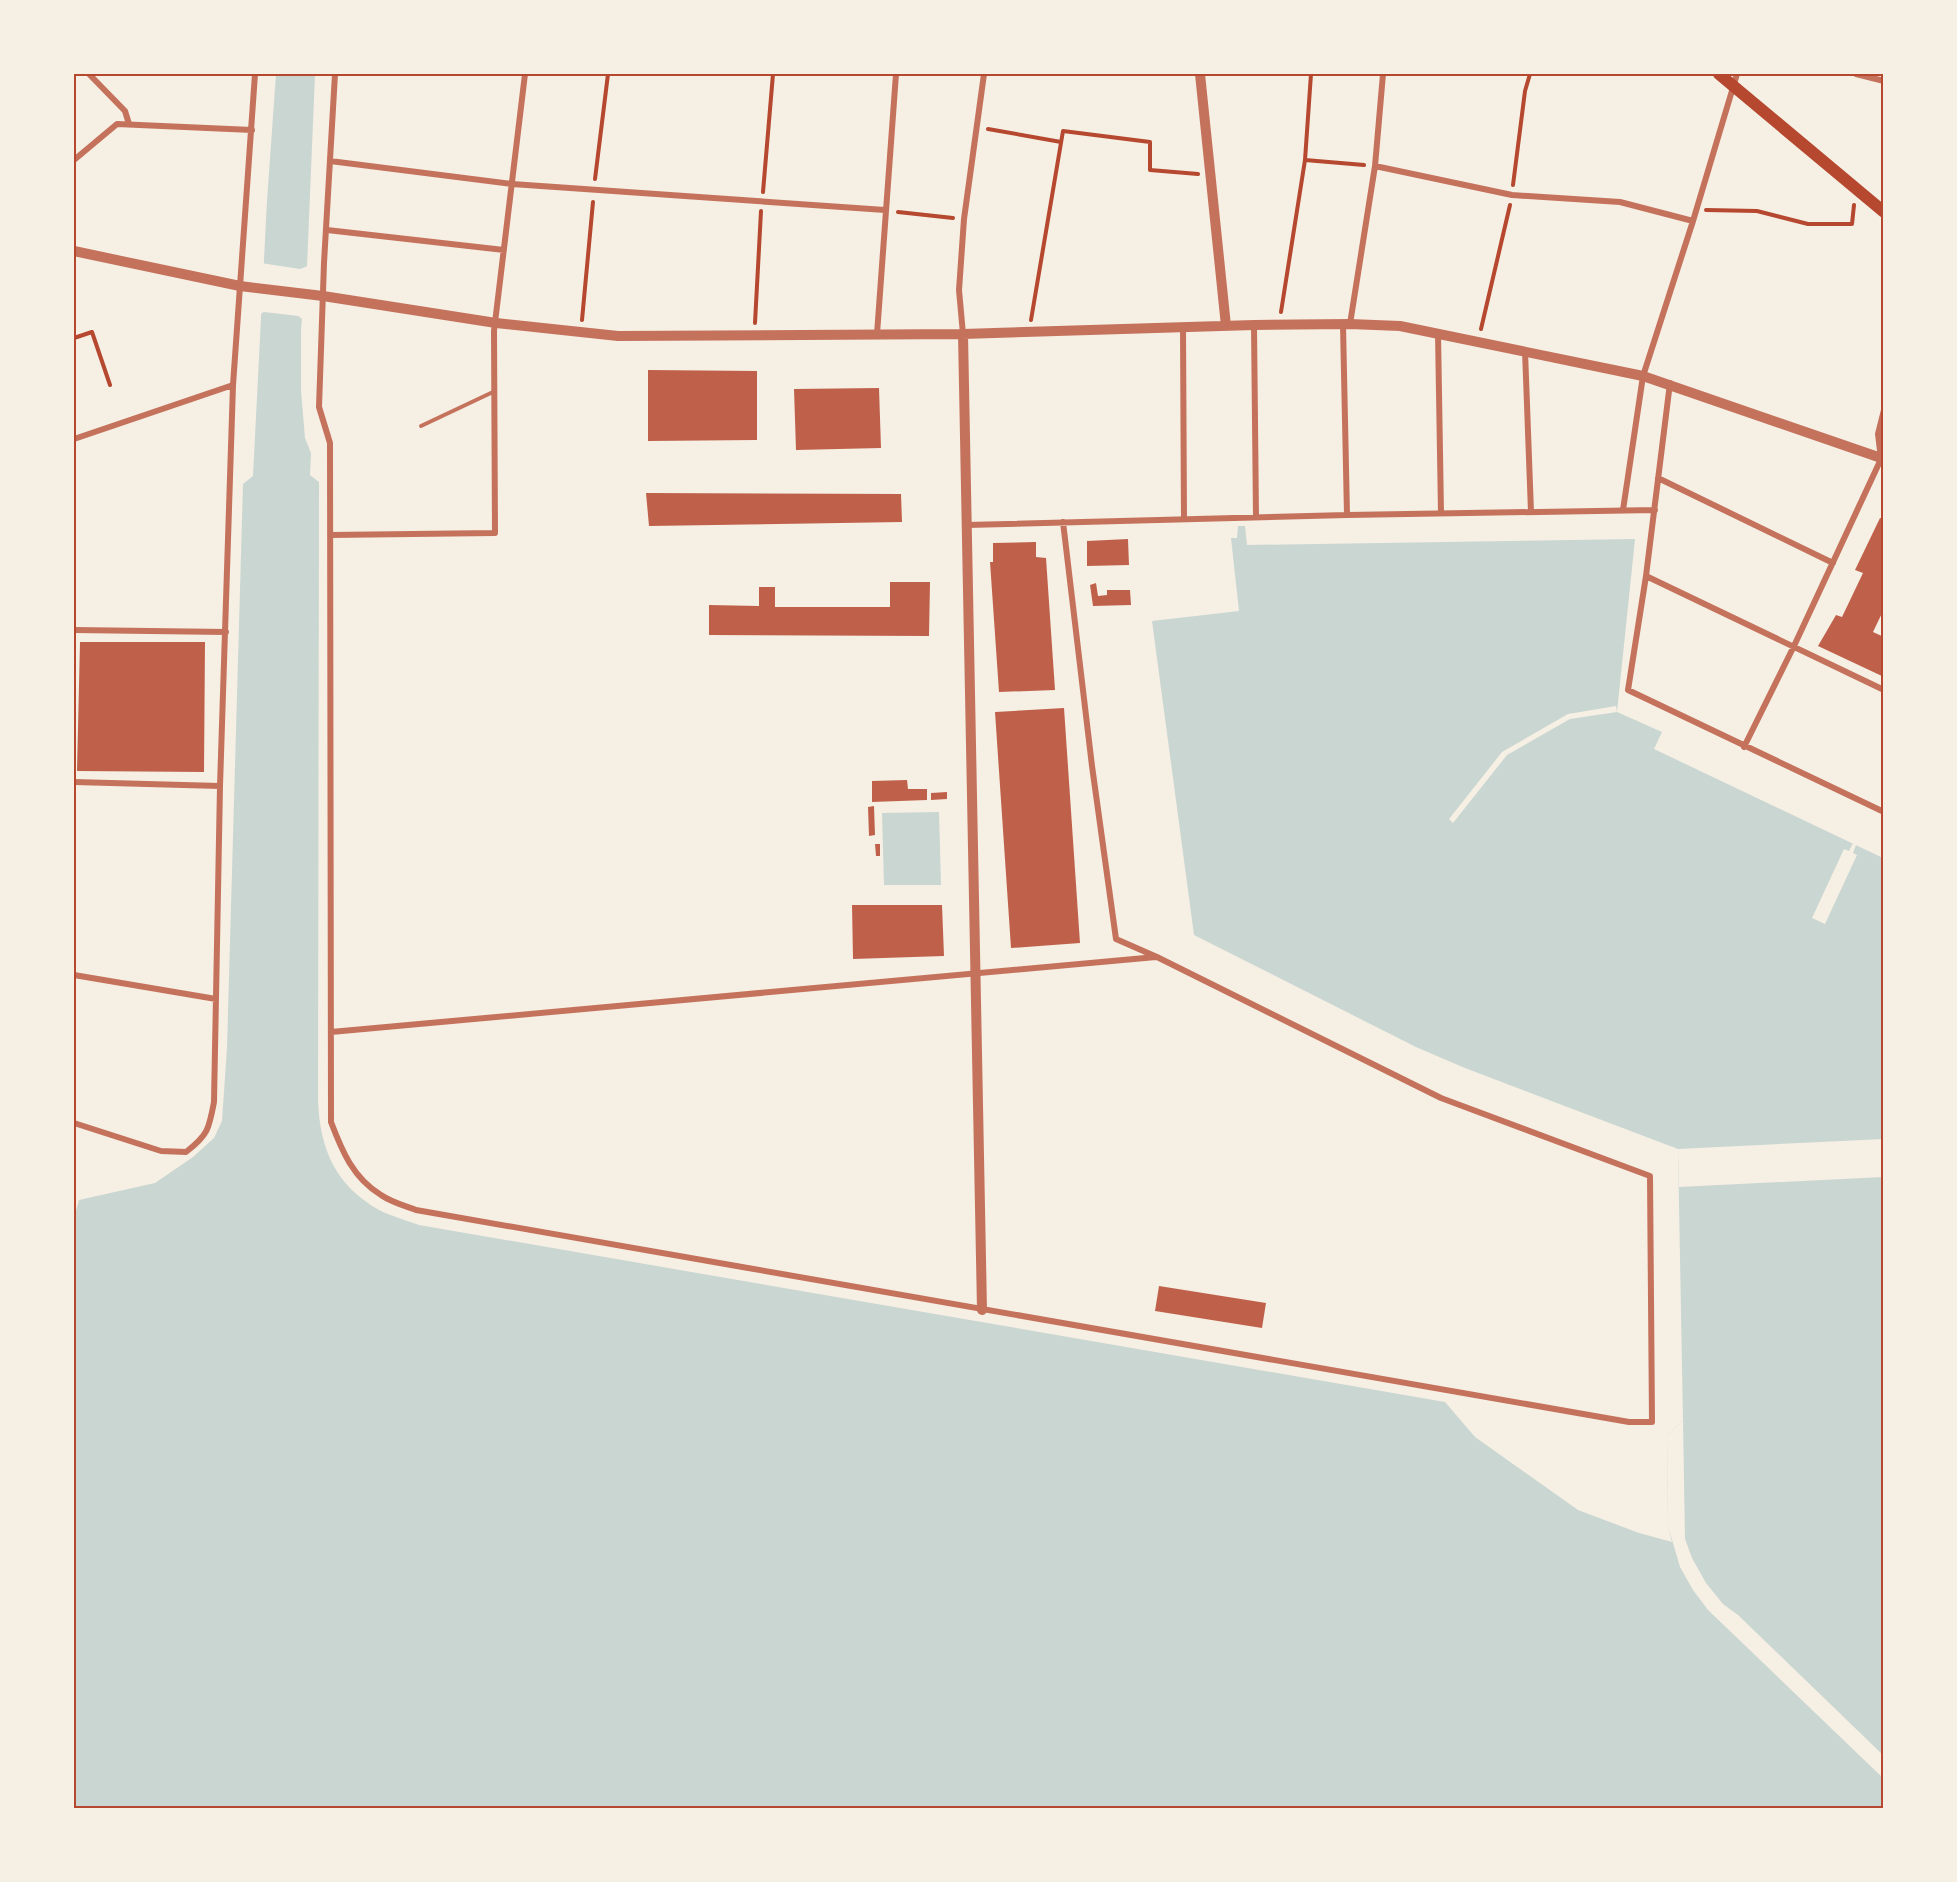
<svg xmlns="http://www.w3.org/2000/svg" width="1957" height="1882" font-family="'Sofia Sans Condensed',sans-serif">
<rect width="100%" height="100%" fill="#f6efe4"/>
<path fill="#c9d6d2" d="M276,74h39l-8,192 -6,63v62l4,47 6,15 -1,22 9,7 -1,619c2,48 17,84 61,109 12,6 27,10 40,15l1026,177 30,35 103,73 61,23 33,9 -4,-16 -1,-90 16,-16 -5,-271 -213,-81 -49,-21 -222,-112 -42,-314 87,-10 -8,-73h6l1,-12h7l2,19 388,-6 -18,173 45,20 -8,17 229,109v950h-1809v-590l5,-18 76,-17 38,-26 21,-19 8,-17 5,-73 16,-564 10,-8 14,-275z
M939,812l2,73h-57l-2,-72z"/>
<path fill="#f6efe4" d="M261,263l39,6 10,-4 -5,56 -7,-5 -34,-4 -6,3z
M1616,706l1,6 -47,7 -63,36 -54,68 -4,-4 53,-67 66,-38z
M1853,843l3,2 -3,8 4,2 -32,69 -13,-6 32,-69 5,2z
M1883,1139v38l-204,10 -1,-38z
M1683,1420l2,119 7,19 14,25 17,21 15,11 145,140v23l-175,-168 -15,-20 -13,-23 -12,-41 -1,-90z"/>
<path fill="#bf614a" d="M648,370l109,1v69l-109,1z
M879,388l2,60 -85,2 -2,-61z
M646,493l255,1 1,28 -253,4z
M1880,518l4,1v90l-11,23 11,5v40l-66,-31 18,-31 6,2 21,-44 -8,-3z
M1128,539l1,26 -42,1v-25z
M1036,542v15l10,1 9,132 -56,2 -9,-130h3v-19z
M890,582h40l-1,54 -220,-1v-30l50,1v-19h16v20h115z
M1096,583l2,13 9,-1v-5h23l1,15 -38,1 -3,-21z
M80,642h125l-1,130 -127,-1z
M1064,708l16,235 -69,5 -16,-236z
M907,780l1,9h19v11l-55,2v-21z
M947,792v7l-16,1v-7z
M874,806l1,29 -6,1 -1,-29z
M875,844h5v12h-4z
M852,905h90l2,51 -91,3z
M1159,1286l107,17 -4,25 -107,-17z"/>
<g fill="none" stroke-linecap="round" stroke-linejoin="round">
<path stroke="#b5482f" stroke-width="4" d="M988,129l73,13
M1305,160l59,5
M595,179l13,-105
M1513,185l12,-94 5,-17
M763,192l10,-118
M1706,210l51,1 51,13h44l2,-19
M898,212l55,6
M1281,312l24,-152 6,-86
M582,320l11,-118
M1031,320l32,-189 87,11v28l48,4
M755,323l6,-112
M1481,329l29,-124
M74,338l18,-6 18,53"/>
<path stroke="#c5725c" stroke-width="4" d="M421,426l72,-34"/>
<path stroke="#c5725c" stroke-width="6" d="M89,74l36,37 4,13
M335,74l-11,189 -5,144 11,36 1,679c11,29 22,56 50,73 10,7 24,11 35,15l1213,212h23l-2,-246 -209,-78 -284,-141 -41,-18 -24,-173 -29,-244
M1856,74l28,7
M74,160l43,-36 135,6
M330,161l182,23 373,26
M1375,166l137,29 108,7 73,19
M327,230l177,20
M1350,324l25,-158 8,-92
M1254,325l2,192
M1343,325l4,190
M1183,328l1,191
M1438,333l3,180
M877,334l19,-260
M963,334l-4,-44 5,-71 20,-145
M1525,351l6,161
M1670,383l-24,193 -18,114 256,122
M74,439l159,-54
M1658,478l175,85
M1623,510l20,-134 50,-155 44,-147
M966,525l381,-10 308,-5
M330,535l165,-2 -1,-202 31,-257
M1646,576l238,114
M74,630l152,2
M1744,747l50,-101 87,-187 -3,-25 6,-24
M74,782l146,4
M74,975l142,24
M331,1032l825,-75
M74,1123l87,28 25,1c22,-17 23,-23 28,-50l6,-316 13,-401 22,-311"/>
<path stroke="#c5725c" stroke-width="10" d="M1200,74l26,252
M74,251l166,35 83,10 173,27 122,13 345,-2 291,-9 96,-1 50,2 243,50 241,83
M963,334l19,976"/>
<path stroke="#b5482f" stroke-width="12" d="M1719,74l165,138"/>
</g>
<rect width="1957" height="1882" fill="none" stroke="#f6efe4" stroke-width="150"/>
<rect x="75" y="75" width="1807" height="1732" fill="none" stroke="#b5482f" stroke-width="2"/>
</svg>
